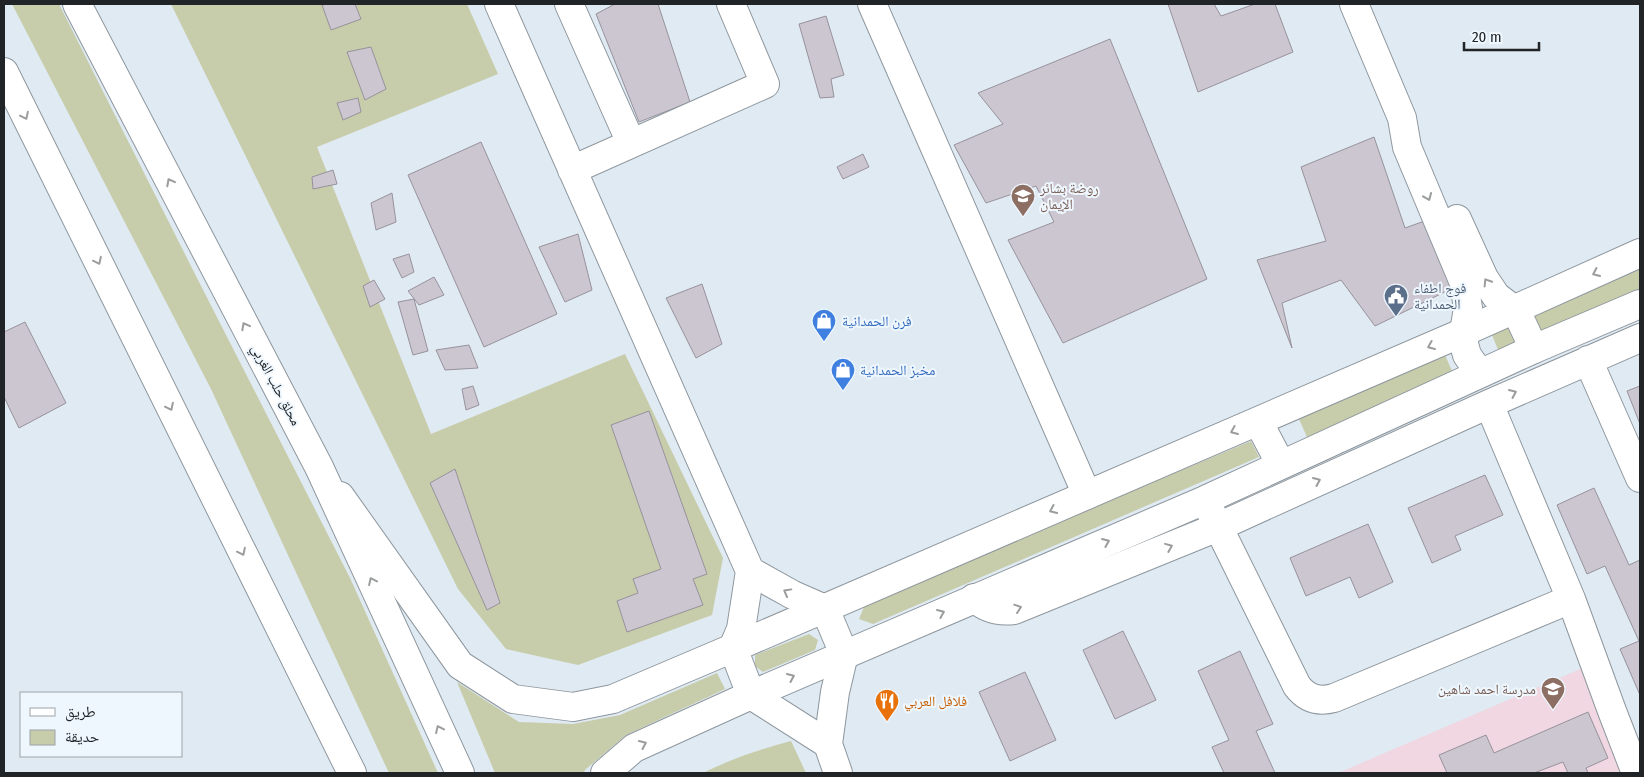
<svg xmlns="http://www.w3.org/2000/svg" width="1644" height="777" font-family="'Fira Sans Condensed','Noto Naskh Arabic',sans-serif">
<rect width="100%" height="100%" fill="#e0eaf2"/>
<path fill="#f0d7e1" d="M1599,661l41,112h-302z"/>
<path fill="#c7ccab" d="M12,4h47l138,274 153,300 88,195h-49l-178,-384z
M171,4h296l31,70 -181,73 114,287 194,-80 98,204 -11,57 -134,50 -72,-16 -48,-60z
M1640,269v20l-141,63 -7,-17z
M1444,353l9,20 -146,64 -9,-20z
M1251,441l8,16 -386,167 -14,-5 5,-12 173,-76z
M809,634l9,6 -3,10 -52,22 -8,-6v-11z
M717,673l8,16 -99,46 -40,34 -3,4h-88l-38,-91 62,40 54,2 47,-9z
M791,741l15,32h-103c28,-14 58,-24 88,-32z"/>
<path fill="#cbc6d0" stroke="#97929b" d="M328,4h27l6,15 -30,11 -9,-25z
M615,4h43l32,98 -51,20 -43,-108z
M1168,4h46l7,12 34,-12h20l18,48 -95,40z
M826,16l18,59 -13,4 3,18 -14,1 -21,-74z
M1110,39l97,240 -144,64 -55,-103 46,-18 -18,-36 -50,17 -32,-58 49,-21 -25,-31z
M371,47l15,42 -21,11 -18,-48z
M358,98l3,14 -18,8 -6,-17z
M1374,137l31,91 28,-10 24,68 -82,40 -34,-46 -59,23 10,45 -35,-88 69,-19 -25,-74z
M481,142l76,172 -73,33 -76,-172z
M863,154l6,13 -26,12 -6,-12z
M333,170l4,14 -24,5 -1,-12z
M392,193l4,29 -20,8 -5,-27z
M578,234l14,56 -27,12 -26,-55z
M409,254l5,18 -12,6 -9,-19z
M434,277l10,18 -25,10 -11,-14z
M374,280l11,19 -15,8 -7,-21z
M702,284l20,60 -26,14 -30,-60z
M414,299l14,52 -15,4 -15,-53z
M25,322l41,81 -47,25 -15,-31v-65z
M469,345l9,23 -33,2 -9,-20z
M473,386l6,19 -13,5 -4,-21z
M1640,386v38l-13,-33z
M649,411l58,163 -14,5 10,26 -76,27 -10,-31 21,-8 -5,-14 28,-10 -50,-144z
M455,469l45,134 -13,7 -57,-127z
M1485,475l18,40 -48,21 6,14 -29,13 -24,-55z
M1594,488l35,77 11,-5v135l-20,-46 19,-8 -34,-75 -18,8 -30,-69z
M1368,524l25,58 -34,16 -9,-21 -44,19 -16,-38z
M1123,631l33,69 -41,19 -32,-69z
M1240,651l33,73 -17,7 19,42h-51l-12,-26 17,-7 -31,-69z
M1025,672l31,68 -46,21 -31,-69z
M1588,712l20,46 -22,10 2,5h-20l-5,-11 -29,11h-87l-8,-18 47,-20 8,18z"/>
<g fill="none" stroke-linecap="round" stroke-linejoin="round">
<defs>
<path id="minor" d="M499,4l251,567 -9,58 -8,19 18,47 77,49
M569,4l62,139
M872,4l215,491
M1354,4l48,114 5,29 57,136 4,25 -4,24v12l3,11 7,10 9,7
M572,170l193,-86 -34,-80
M1457,219l27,59 12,18 17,13 7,10 14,30
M1588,360l52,118
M1489,404l82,195 41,112 24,62
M1210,510l87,176c10,13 22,16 37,12l237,-99
M750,571l43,24 32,14 19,45 -9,38 -7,52 10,29
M974,598c12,11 24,14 40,12l204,-83 271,-123 151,-66"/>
<path id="major" d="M1258,421l23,44
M340,496l120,169 53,34 60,8 40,-8 120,-51 731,-316 176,-79
M605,773l29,-25 117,-53 454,-195 329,-151 106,-45"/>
<path id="highway" d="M77,4l242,463 141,306
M4,72l348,701"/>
</defs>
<use href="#minor" stroke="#8e979e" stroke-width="30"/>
<use href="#major" stroke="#8e979e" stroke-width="30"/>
<use href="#highway" stroke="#8e979e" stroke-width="30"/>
<use href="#minor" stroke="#fff" stroke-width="28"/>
<use href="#major" stroke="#fff" stroke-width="28"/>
<use href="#highway" stroke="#fff" stroke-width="28"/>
</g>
<defs><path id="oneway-chevron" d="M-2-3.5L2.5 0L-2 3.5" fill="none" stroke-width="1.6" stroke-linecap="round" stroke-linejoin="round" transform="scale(1.25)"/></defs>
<g stroke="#9b9c9d">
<use href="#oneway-chevron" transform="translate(25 116) rotate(64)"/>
<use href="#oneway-chevron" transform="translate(170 182) rotate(-118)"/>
<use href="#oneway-chevron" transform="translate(1428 197) rotate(67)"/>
<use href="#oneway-chevron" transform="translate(98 261) rotate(64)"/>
<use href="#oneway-chevron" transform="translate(1596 273) rotate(156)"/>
<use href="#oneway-chevron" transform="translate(1487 282) rotate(-122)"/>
<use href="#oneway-chevron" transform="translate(245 326) rotate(-118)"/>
<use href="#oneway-chevron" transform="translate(1431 346) rotate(157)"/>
<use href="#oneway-chevron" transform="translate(1513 393) rotate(-24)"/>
<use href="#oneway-chevron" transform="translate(170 407) rotate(64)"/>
<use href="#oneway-chevron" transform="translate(1234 431) rotate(157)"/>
<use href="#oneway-chevron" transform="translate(1317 481) rotate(-24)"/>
<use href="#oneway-chevron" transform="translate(1053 510) rotate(156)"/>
<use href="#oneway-chevron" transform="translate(1106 542) rotate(-23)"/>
<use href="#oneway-chevron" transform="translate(1169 547) rotate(-22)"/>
<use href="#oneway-chevron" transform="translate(242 552) rotate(64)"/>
<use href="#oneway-chevron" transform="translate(372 581) rotate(-115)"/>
<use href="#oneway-chevron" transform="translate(787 592) rotate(-151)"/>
<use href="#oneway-chevron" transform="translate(1018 608) rotate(-19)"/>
<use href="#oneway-chevron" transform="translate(941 613) rotate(-23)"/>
<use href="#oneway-chevron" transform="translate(791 677) rotate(-24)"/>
<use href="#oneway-chevron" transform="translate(439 729) rotate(-115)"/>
<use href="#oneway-chevron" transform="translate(643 744) rotate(-24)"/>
</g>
<defs>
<symbol id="school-pin" viewBox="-11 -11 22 30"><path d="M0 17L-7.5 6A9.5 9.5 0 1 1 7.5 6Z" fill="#8d6e63" stroke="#eff7fe"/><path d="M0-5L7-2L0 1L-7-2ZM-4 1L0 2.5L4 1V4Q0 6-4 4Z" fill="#fff"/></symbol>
<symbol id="civic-pin" viewBox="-11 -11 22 30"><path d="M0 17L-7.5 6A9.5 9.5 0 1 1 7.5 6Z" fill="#5c6f8a" stroke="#eff7fe"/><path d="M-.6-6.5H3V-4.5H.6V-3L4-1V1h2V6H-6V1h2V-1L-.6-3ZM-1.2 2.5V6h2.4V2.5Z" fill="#fff"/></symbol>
<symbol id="shop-pin" viewBox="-11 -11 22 30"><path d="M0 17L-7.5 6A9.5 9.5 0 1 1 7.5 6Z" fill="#3f7fe0" stroke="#eff7fe"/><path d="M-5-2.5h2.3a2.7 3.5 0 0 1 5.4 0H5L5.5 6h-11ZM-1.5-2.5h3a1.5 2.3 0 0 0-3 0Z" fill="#fff"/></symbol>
<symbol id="restaurant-pin" viewBox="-11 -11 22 30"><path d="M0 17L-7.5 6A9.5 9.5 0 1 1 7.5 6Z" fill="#e8710a" stroke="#eff7fe"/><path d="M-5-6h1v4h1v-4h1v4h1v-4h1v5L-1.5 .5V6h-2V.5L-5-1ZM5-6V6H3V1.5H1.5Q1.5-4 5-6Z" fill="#fff"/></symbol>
</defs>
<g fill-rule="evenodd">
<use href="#school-pin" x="1009" y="182" width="28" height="38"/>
<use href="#civic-pin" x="1382" y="282" width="28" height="38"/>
<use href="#shop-pin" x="810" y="307" width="28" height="38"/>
<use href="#shop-pin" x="829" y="356" width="28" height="38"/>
<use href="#school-pin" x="1539" y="675" width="28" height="38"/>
<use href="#restaurant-pin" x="873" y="687" width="28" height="38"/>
</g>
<g text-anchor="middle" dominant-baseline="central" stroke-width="4" stroke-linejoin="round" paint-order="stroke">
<g font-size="14" fill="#785e54" stroke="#eff7fe" text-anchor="start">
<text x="1040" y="188">روضة بشائر<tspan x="1040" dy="16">الإيمان</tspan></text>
<text x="1536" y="689" text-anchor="end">مدرسة احمد شاهين</text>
</g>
<g font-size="14" fill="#4e5e75" stroke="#eff7fe" text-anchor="start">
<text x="1414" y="288">فوج اطفاء<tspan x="1414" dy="16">الحمدانية</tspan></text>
</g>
<g font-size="14" fill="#366cbe" stroke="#eff7fe" text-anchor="start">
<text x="842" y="321">فرن الحمدانية</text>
<text x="860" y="370">مخبز الحمدانية</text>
</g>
<g font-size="14" fill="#202426" stroke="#eff7fe">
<text transform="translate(276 385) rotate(62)">محلق حلب الغربي</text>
</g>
<g font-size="14" fill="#c56008" stroke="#eff7fe" text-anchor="start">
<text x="904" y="701">فلافل العربي</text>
</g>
</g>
<rect width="1644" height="777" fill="none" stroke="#202426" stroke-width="10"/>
<rect x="20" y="692" width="162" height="65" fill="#eff7fe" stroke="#9ca3a8"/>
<rect x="30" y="708" width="25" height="8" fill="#ffffff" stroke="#9ca3a8"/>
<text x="65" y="717" font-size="15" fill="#202426">طريق</text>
<rect x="30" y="730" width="25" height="15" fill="#c7ccab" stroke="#9ca3a8"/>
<text x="65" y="742" font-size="15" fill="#202426">حديقة</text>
<path d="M1464 42v8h75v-8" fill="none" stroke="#202426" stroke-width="2.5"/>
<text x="1472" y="42" font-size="15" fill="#202426" stroke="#eff7fe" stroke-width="4" paint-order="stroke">20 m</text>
</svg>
